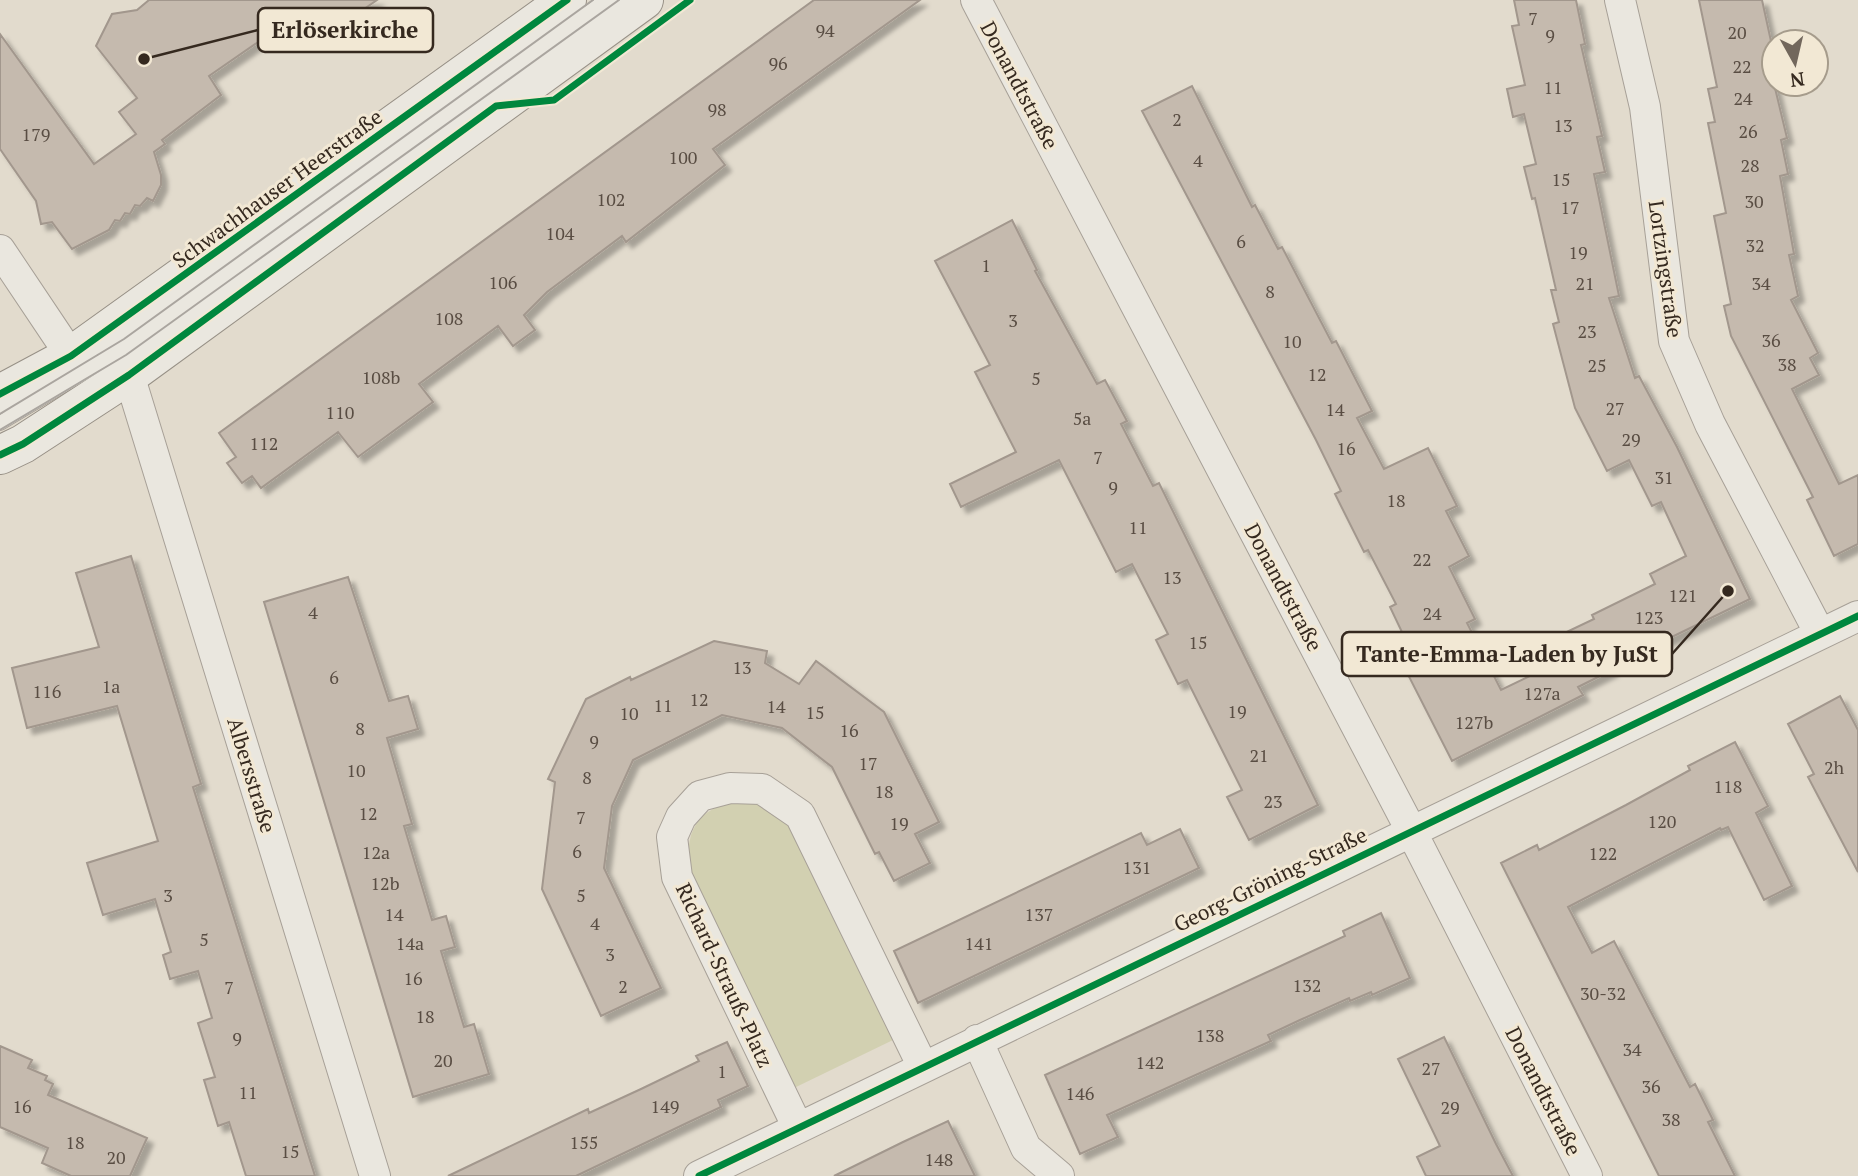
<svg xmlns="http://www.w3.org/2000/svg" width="1858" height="1176" font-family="'PT Serif',serif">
<defs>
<filter id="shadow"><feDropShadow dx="6" dy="6" stdDeviation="2" flood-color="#0004"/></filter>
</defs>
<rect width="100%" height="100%" fill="#e2dbcd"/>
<path fill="#d2d0b1" d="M760,799l22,17 17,21 94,203 -99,48 -105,-219c-6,-53 23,-68 71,-70z"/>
<path fill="#c5baae" stroke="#a2978d" stroke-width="2" filter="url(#shadow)" d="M149,0h228l-55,38 -19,-27 -94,65 12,19 -59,45 3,4 -11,8 7,23v10l-8,16 -6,-3 -7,8 -5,-1 -5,9 -5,-1 -5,8 -5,-1 -6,10 -37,19 -20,-27 -11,2 -5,-23 -36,-52v-115l94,130 42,-30 -17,-22 18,-14 -41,-52 16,-32 25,-4z
M814,0h106l-207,149 12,16 -99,77 -4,-6 -75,56 -23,23 11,15 -22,16 -15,-20 -79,58 14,18 -75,55 -20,-25 -77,56 -9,-12 -10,7 -15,-20 9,-6 -17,-24z
M1514,0h62l9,44 -4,1 21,91 -5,1 8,35 -11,2 25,122 -10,2 26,80 4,-2 38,71 73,152 -140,68 2,3 -34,17 5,8 -131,66 -53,-104 12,-6 -21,-44 6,-3 -28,-54 -4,2 -29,-58 6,-3 -25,-51 -174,-329 50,-25 60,121 3,-2 23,44 4,-2 50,96 4,-2 36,70 -15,7 27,51 44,-21 29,58 -11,5 23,45 -20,11 26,52 -8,4 34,67 64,-31 -11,-21 40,-19 -2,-4 63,-31 -5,-10 36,-18 -25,-54 -9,4 -23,-46 -22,11 -32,-63 -22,-84 6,-2 -8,-32h5l-21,-92 -3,1 -8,-32 12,-3 -12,-50 -11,3 -6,-28 18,-4 -13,-59 7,-1z
M1699,0h63l12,55v29l13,54 -6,2 7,34 -8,2 14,78 -5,1 9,41 -7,4 27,53 -8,5 9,17 -27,14 47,95 19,-9v69l-24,12 -27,-56 6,-3 -82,-161 -7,-30 7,-2 -17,-88 12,-3 -18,-90 7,-1 -7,-33 9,-2z
M1012,220l25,50 -2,1 62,113 8,-4 22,41 -6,3 32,62 6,-3 159,322 -69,35 -22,-43 15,-7 -55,-110 -9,4 -22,-44 12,-6 -36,-70 -16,8 -57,-112 -98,47 -11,-23 66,-32 -41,-80 15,-7 -55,-104z
M131,556l70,228 -8,3 122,389h-69l-17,-54 -11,4 -14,-46 11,-3 -17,-54 14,-5 -14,-47 -28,8 -7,-24 8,-3 -16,-53 -52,16 -16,-52 71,-22 -41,-135 -90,22 -15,-60 87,-21 -23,-74z
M348,577l41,124 19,-5 10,33 -31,9 25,86 -8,2 28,94 14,-4 9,31 -14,4 23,76 10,-3 15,50 -76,23 -149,-495z
M714,641l53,10 -2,12 34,21 17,-23 68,51 55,110 -24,12 15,29 -36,18 -15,-29 -4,2 -43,-87 -50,-39 -60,-13 -89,45 -21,46 -8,62 57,120 -60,28 -59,-127 13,-107 -7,-3 38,-80 44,-22 1,3z
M1840,696l18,34v142l-50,-95 6,-3 -26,-50z
M1735,742l33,64 -12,7 36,73 -28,14 -36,-73 -7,3 -1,-2 -152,79 24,46 22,-12 76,146 5,-3 18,36 -5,2 27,54h-76l-158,-313 36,-18 2,5 87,-45 64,-35 -2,-4z
M1180,829l19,39 -281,135 -24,-52 247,-118 6,12z
M1381,913l29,65 -38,17 -1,-3 -21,9 -1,-3 -49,22 -32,15 3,6 -164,74 11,22 -38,17 -35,-79 300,-139 -2,-5z
M1444,1037l52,107 17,32h-87l-9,-19 23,-11 -42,-87z
M727,1042l21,44 -30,14 3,7 -32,15 -113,54h-128l140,-67 1,4 52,-24 58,-28 -3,-5z
M0,1046l32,14 -4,8 19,8 -2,4 8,4 -5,11 99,43 -17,38h-59l-29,-13 6,-15 -48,-21z
M948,1121l27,55h-141l69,-34z"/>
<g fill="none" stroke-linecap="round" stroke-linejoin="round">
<defs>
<path id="lane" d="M0,423l114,-68 492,-355"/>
<path id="street" d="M976,0l428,817 183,359
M1620,0l25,107 29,234 36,83 110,210
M0,250l71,106
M129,375l246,801
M977,1040l49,108 33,28
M798,1128l-121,-251 -5,-40 9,-20 19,-21 30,-8 32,1 38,26 123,252
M699,1176l1159,-560"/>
<path id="secondary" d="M0,394l71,-38 496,-356
M0,455l23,-11 106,-69 515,-375"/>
</defs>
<use href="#lane" stroke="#a7a097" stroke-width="16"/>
<use href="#street" stroke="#a7a097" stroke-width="32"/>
<use href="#secondary" stroke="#979086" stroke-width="40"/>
<use href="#lane" stroke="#eae7df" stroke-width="14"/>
<use href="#street" stroke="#eae7df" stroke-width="30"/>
<use href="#secondary" stroke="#eae7df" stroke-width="38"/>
<path stroke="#aaa59f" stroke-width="2" d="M0,414l124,-75 469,-339
M0,430l126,-75 493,-355"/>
<defs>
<path id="cycleway" d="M0,394l71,-38 496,-356
M0,455l23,-11 106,-69 367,-269 58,-6 136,-100
M699,1176l1159,-560"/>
</defs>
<use href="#cycleway" stroke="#f2e8d4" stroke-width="11"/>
<use href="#cycleway" stroke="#00873e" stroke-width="7"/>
</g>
<g text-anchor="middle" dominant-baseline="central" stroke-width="6" stroke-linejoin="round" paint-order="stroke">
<g font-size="18" fill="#594d43">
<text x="1533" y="18">7</text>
<text x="825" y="30">94</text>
<text x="1737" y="32">20</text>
<text x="1550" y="35">9</text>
<text x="778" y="63">96</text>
<text x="1742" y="66">22</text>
<text x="1553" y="87">11</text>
<text x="1743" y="98">24</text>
<text x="717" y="109">98</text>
<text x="1177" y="119">2</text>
<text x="1563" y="125">13</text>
<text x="1748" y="131">26</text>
<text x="36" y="134">179</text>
<text x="683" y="157">100</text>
<text x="1198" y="160">4</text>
<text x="1750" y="165">28</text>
<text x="1561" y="179">15</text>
<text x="611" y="199">102</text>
<text x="1754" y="201">30</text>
<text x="1570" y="207">17</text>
<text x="560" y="233">104</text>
<text x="1241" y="241">6</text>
<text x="1755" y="245">32</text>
<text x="1578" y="252">19</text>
<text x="986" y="265">1</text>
<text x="503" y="282">106</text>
<text x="1585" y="283">21</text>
<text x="1761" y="283">34</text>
<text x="1270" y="291">8</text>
<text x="449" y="318">108</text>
<text x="1013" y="320">3</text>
<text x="1587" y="331">23</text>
<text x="1771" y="340">36</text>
<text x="1292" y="341">10</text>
<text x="1787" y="364">38</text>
<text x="1597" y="365">25</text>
<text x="1317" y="374">12</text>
<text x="381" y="377">108b</text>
<text x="1036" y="378">5</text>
<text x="1615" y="408">27</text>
<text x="1335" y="409">14</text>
<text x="340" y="412">110</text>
<text x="1082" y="418">5a</text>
<text x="1631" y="439">29</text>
<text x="264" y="443">112</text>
<text x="1346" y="448">16</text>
<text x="1098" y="457">7</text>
<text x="1664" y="477">31</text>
<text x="1113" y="487">9</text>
<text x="1396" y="500">18</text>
<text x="1138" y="527">11</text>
<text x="1422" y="559">22</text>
<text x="1172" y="577">13</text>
<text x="1683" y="595">121</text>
<text x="313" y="612">4</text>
<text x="1432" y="613">24</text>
<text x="1649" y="617">123</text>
<text x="1198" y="642">15</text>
<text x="742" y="667">13</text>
<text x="334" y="677">6</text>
<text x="111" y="686">1a</text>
<text x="47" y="691">116</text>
<text x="1542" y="693">127a</text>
<text x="699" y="699">12</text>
<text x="663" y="705">11</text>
<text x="776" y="706">14</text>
<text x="1237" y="711">19</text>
<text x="815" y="712">15</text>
<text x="629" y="713">10</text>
<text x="1474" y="722">127b</text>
<text x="360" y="728">8</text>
<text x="849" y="730">16</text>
<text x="594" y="741">9</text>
<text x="1259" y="755">21</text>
<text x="868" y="763">17</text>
<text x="1834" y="767">2h</text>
<text x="356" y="770">10</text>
<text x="587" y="777">8</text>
<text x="1728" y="786">118</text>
<text x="884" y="791">18</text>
<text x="1273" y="801">23</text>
<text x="368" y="813">12</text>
<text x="581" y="817">7</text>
<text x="1662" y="821">120</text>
<text x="899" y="823">19</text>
<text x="577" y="851">6</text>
<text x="376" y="852">12a</text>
<text x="1603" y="853">122</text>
<text x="1137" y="867">131</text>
<text x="385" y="883">12b</text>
<text x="168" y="895">3</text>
<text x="581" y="895">5</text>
<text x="394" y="914">14</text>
<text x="1039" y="914">137</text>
<text x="595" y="923">4</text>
<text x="204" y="939">5</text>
<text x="410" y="943">14a</text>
<text x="979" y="943">141</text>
<text x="610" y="954">3</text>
<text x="413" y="978">16</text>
<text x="1307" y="985">132</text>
<text x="623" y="986">2</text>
<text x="229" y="987">7</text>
<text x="1603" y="993">30-32</text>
<text x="425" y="1016">18</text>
<text x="1210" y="1035">138</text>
<text x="237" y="1038">9</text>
<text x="1632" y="1049">34</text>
<text x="443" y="1060">20</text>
<text x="1150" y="1062">142</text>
<text x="1431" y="1068">27</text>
<text x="722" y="1071">1</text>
<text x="1651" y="1086">36</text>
<text x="248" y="1092">11</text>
<text x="1080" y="1093">146</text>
<text x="22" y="1106">16</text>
<text x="665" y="1106">149</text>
<text x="1450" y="1107">29</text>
<text x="1671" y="1119">38</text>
<text x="75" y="1142">18</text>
<text x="584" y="1142">155</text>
<text x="290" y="1151">15</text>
<text x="116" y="1157">20</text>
<text x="939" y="1159">148</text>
</g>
<g font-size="21" fill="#35291f" stroke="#f2e8d4">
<text transform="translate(1020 85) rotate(62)">Donandtstraße</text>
<text transform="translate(277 188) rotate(-36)">Schwachhauser Heerstraße</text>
<text transform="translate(1666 269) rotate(82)">Lortzingstraße</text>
<text transform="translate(1284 587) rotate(62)">Donandtstraße</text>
<text transform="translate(252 775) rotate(73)">Albersstraße</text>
<text transform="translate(1270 879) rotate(-26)">Georg-Gröning-Straße</text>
<text transform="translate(725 975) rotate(65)">Richard-Strauß-Platz</text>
<text transform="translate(1544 1091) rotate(63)">Donandtstraße</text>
</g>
</g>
<path fill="none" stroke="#35291f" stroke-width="2.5" d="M144 59L258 30M1728 591L1672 654"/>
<g fill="#35291f" stroke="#f2e8d4" stroke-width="2.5">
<circle cx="144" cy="59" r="7"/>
<circle cx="1728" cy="591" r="7"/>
</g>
<g fill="#f2e8d4" stroke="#35291f" stroke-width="2.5">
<rect x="258" y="8" width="175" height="44" rx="7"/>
<rect x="1342" y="632" width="330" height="44" rx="7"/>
</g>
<g font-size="23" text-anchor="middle" font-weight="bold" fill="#35291f">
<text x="345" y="38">Erlöserkirche</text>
<text x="1507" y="662">Tante-Emma-Laden by JuSt</text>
</g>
<g transform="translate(1795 63) rotate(172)"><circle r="33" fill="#f2e8d4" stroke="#a69c8c" stroke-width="2"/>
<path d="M0-5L12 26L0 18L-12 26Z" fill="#72675c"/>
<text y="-10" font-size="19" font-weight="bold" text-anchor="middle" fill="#35291f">N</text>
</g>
</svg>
